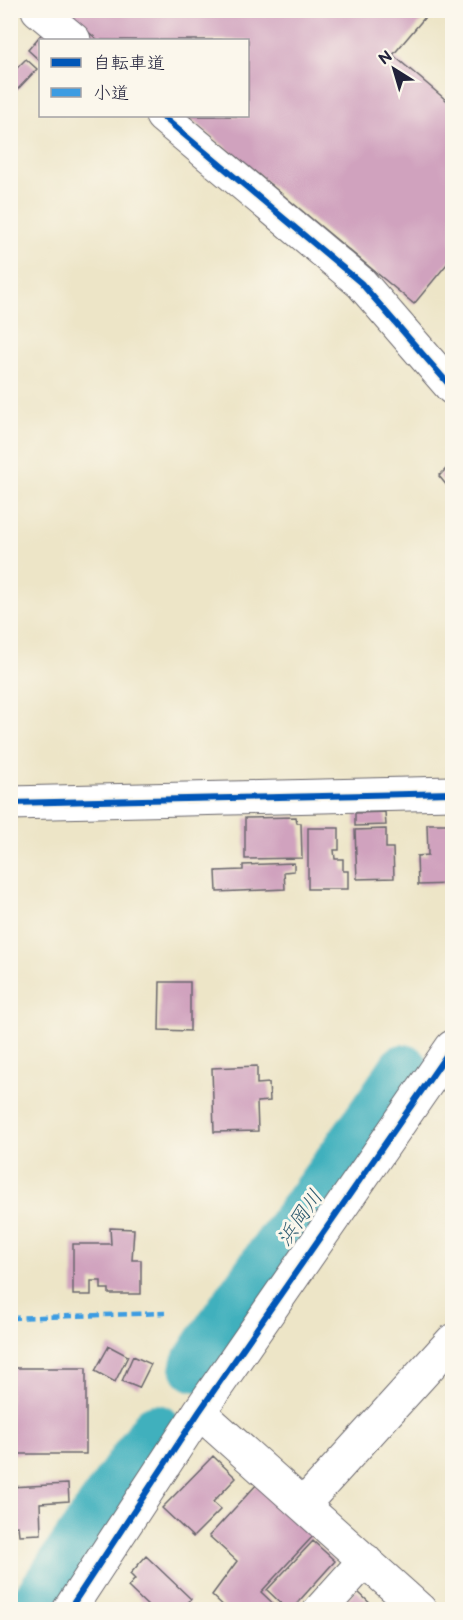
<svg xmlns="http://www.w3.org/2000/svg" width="463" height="1620" font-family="'Balsamiq Sans','Klee One',sans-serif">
<rect width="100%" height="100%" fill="#fbf7ec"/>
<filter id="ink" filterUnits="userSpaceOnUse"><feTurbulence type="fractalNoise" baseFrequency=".0167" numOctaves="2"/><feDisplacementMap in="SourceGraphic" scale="12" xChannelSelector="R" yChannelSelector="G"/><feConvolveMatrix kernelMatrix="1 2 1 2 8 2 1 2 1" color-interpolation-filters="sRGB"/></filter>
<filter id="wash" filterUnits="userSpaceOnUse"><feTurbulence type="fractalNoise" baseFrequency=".008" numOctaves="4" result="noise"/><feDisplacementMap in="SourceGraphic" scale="24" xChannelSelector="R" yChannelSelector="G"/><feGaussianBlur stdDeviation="1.35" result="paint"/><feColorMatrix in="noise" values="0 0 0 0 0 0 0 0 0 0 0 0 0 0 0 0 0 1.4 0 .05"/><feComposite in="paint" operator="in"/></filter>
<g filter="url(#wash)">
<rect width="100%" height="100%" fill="#ede5c7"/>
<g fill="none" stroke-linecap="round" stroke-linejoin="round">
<path stroke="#41b0bd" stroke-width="52" d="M196,1366c65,-102 142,-195 208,-296
M32,1610l124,-180"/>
</g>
<g id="blocks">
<path fill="#d0a2be" d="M62,10h369l-38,45 59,50v153l-38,46 -226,-188h60v-76h-150z
M44,31l11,9h-15v21l-12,-11z
M26,59l11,10 -20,21 -7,-6v-9z
M449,466l3,4v22l-13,-16z
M385,812l1,13 -31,1v-13z
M296,817l1,6h4l1,35 -57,1v-41z
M427,824h25v60l-34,1 -1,-29 11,-1z
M308,828h31v22h-5l1,9h8v12h5v18h-40z
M386,829v19h7l1,30 -37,1 -2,-49z
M294,863v8l-10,1 1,17 -68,3 -1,-21 27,-1v-5z
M160,982h30v49l-31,-1z
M257,1066v18l12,-1 1,18 -13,1 1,29 -44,1 -2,-64z
M110,1228l24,1 -2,31h9v34h-32v-5h-8v-8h-10v14h-18v-51h38z
M109,1346l19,10 -13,26 -20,-11z
M133,1356l18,8 -12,24 -17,-7z
M10,1368h76v86h-76z
M213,1456l23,22 -23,24 8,7 -28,28 -31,-29z
M258,1483l56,52 -53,57 19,18h-52l-16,-15 25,-34 -28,-25z
M68,1484l1,17 -29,2 1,31 -22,1 -1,-9 -8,1v-40z
M313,1541l22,20 -44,49h-3l-21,-20z
M146,1556l45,43 -9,11h-30l-24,-23 7,-8 -5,-5z
M356,1590l21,20h-40z"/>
</g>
</g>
<g filter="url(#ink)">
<use href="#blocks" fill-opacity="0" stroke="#69666c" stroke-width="1.5"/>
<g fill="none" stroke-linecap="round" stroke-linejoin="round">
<defs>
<path id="minor" d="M38,10l36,30
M162,116l199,167 91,105
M10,803l442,-10
M199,1412l221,198
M303,1505l149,-164
M69,1610l130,-198 253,-365
M320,1610l45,-50"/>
</defs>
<use href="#minor" stroke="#69666c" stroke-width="35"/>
<use href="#minor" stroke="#fff" stroke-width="33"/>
<path stroke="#3c9ce2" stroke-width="4.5" stroke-dasharray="9 4.5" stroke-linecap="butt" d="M10,1318l155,-5"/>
<defs>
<path id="cycleway" d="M162,116l199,167 91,105
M10,803l442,-10
M69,1610l130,-198 253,-365"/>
</defs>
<use href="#cycleway" stroke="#fbf7ec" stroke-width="10"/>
<use href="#cycleway" stroke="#0057b8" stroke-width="6"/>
</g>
</g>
<g text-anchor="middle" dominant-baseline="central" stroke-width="6" stroke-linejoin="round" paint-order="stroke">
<g font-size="21" font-style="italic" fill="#2e5b6f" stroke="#fbf7ec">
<text transform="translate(300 1218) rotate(-55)">浜岡川</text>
</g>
</g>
<rect width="463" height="1620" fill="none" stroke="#fbf7ec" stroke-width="36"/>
<rect x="39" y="39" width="210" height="78" fill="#fbf7ec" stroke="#a4a2a5" stroke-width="1.5"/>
<rect x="51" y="58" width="30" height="9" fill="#0057b8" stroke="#a4a2a5" stroke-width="1.5"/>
<text x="93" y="69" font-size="18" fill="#22223b">自転車道</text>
<rect x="51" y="88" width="30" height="9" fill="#3c9ce2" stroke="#a4a2a5" stroke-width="1.5"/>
<text x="93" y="99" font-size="18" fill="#22223b">小道</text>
<g transform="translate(394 69) rotate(323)" stroke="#fbf7ec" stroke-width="4.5" paint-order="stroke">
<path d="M0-4.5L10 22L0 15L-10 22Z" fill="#22223b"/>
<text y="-9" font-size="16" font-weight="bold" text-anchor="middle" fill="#22223b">N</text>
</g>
</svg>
